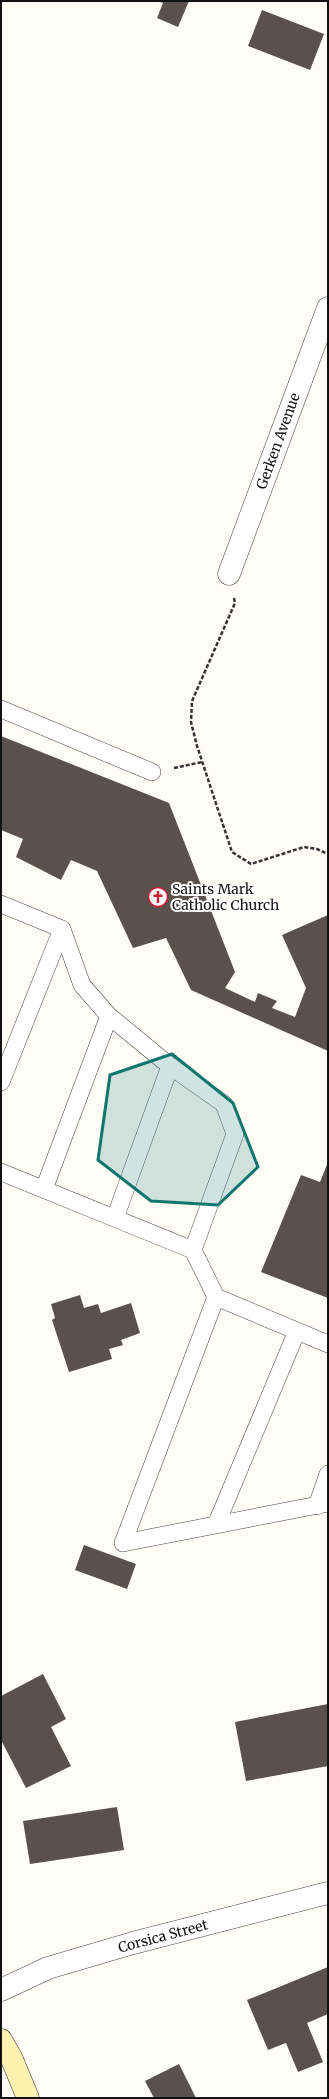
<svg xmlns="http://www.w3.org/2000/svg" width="329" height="2099" font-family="Merriweather,serif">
<rect width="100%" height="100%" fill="#fffcf5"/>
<path fill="#5b514c" d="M157,1h32l-11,26 -21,-9 6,-15z
M262,10l62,24 -14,36 -62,-24z
M1,736l168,67 66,169 -10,16 30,14 3,-9 19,8 -5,7 23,9 11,-29 -24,-53 46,-20v136l-137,-61 -25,-52 -33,10 -36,-77 -26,-11 -10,20 -45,-23 7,-18 -22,-9z
M328,1162v136l-67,-26 40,-97 19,7z
M80,1295l4,13 14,-4 3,9 30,-10 9,30 -19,7 2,5 -14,4 3,10 -43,13 -17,-52 3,-2 -4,-14z
M84,1545l52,19 -9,25 -52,-19z
M43,1674l23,45 -15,8 20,39 -45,22 -25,-48v-44z
M328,1704v62l-82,15 -11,-59z
M117,1807l7,43 -94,14 -7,-43z
M328,1967v47l-21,9 16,39 -25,10 -12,-29 -18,7 -21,-50z
M179,2064l17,34h-42l-9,-17z"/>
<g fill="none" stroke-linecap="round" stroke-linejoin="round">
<defs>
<path id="service" d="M1,709l151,63
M1,904l61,25 20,56 27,31 61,50 54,38 11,30 -42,116
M1,1082l61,-153
M1,1172l192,78 23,47 -93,246
M44,1189l65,-173
M115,1218l55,-152
M216,1297l112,47
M317,1506l11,-32
M216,1525l81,-194
M123,1543l205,-40"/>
<path id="minor" d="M229,574l99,-266
M1,1990l47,-22 85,-25 195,-50"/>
<path id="secondary" d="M1,2040l10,17 17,41"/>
</defs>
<use href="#service" stroke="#444" stroke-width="18"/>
<use href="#minor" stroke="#444" stroke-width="23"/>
<use href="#secondary" stroke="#333" stroke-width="23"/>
<path stroke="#333" stroke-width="2.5" stroke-dasharray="4 2" stroke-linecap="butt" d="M234,598l1,5 -43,98 -1,21 6,24 35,106 19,12 53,-17 13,2 11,5
M174,768l28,-6"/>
<use href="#service" stroke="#fff" stroke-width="17"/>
<use href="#minor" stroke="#fff" stroke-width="22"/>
<use href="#secondary" stroke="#fff1b0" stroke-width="22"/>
</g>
<path fill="#0f766e" fill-opacity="0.2" stroke="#0f766e" stroke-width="3" stroke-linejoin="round" d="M172,1054l61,49 25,64 -40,38 -67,-4 -53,-41 12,-85z"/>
<defs>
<symbol id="church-ring" viewBox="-11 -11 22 22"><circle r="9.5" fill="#fff" stroke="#cf1b2f" stroke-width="1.5"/><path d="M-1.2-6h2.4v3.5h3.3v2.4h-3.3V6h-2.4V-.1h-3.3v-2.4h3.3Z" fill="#cf1b2f"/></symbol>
</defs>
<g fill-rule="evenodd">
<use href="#church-ring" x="147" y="886" width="22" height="22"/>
</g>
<g text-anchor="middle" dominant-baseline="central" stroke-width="4" stroke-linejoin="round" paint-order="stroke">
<g font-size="14" fill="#111" stroke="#fff">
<text transform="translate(278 441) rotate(-70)">Gerken Avenue</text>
<text transform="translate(163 1936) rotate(-15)">Corsica Street</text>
</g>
<g font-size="14" fill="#111" stroke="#fff" text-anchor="start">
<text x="172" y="889">Saints Mark<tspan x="172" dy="16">Catholic Church</tspan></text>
</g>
</g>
<rect width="329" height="2099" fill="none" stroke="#111111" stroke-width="4"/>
</svg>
